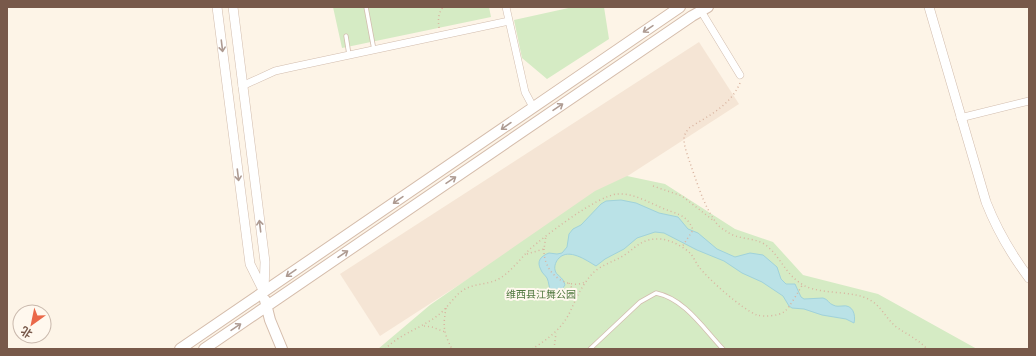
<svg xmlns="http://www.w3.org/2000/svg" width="1036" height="356" font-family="'Open Sans','Noto Sans SC',sans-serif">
<rect width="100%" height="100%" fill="#fdf4e7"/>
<path fill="#f5e5d5" d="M699,42l40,62 -359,232 -40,-62z"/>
<path fill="#d5ebc4" d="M333,7h156l2,10 -149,31z
M573,7h31l5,32 -62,40 -25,-21 -8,-38z
M627,176l38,8 70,45 38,13 30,33 75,19 99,55h-599l52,-44 165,-114z"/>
<path fill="#bae2e7" stroke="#a0d2da" d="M621,200l15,3 23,10 19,4 10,12 10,4 19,16 18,8 15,-4 13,2 14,12 4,12 5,5h9l6,13 3,2 19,-1c5,1 6,6 10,7 4,2 6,1 9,1 11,-2 14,9 12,17l-8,-4 -24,-4 -18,-6 -12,-1 -3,-2 -6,-10 -21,-14 -20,-9 -18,-12 -27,-11 -33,-17 -9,-1 -18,6 -13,11 -19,10 -9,7c-10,-6 -27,-18 -37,-8 -3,3 -5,8 -4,12 1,6 8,6 10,15l-5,7 -9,1c-2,-5 -2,-11 -4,-15 -2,-3 -5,-5 -6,-8 -5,-9 0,-14 8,-17l8,1 5,-1 5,-6 2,-13 4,-5 8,-4 20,-21 5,-3z"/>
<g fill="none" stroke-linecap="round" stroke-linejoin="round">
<defs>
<path id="service" d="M366,7l8,43
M346,36l3,19
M590,349l50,-47 16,-9c29,6 47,35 67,56"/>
<path id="minor" d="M506,7l19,85 8,15
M701,11l39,64
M242,86l33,-15 18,-4 216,-46
M960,118l69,-17"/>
<path id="tertiary" d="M217,7l33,257 14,28
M233,7l32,255 -1,29
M929,7l57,195c11,28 25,52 43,76"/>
<path id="secondary" d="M265,300l5,20 12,29
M180,349l500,-342
M204,349l488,-333 16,-9"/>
</defs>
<use href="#service" stroke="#d2bdae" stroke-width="5"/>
<use href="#minor" stroke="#d2bdae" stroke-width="8"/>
<use href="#tertiary" stroke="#d2bdae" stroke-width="10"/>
<use href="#secondary" stroke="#d5bdac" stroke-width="12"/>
<path stroke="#d9b4a0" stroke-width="1.5" stroke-dasharray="1 3" stroke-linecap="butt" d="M439,28c-1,-9 -1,-14 4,-21
M740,83c-10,23 -32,33 -51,45 -3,4 -5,7 -5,11 0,8 4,17 6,24 7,19 13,41 25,58 2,4 7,8 11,10 12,10 31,5 42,16 14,12 18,29 37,39 19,9 48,4 65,14 11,6 16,18 25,26 11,8 23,13 32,23
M653,186l29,10 32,25
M544,249c-1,17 12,34 30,35 4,1 8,-1 12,-2
M527,254l17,-5 2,-14
M569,283l4,7 2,8
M446,308c-3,18 -3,24 6,41
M424,326l8,1 13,5
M385,349c17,-17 41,-22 58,-38 7,-7 13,-17 22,-22 11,-6 25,-4 37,-12 11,-8 19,-19 28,-28 16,-14 67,-53 87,-55 15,-1 29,7 43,13 14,7 27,6 33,23l-11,17
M532,349c15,-9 29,-20 37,-35 7,-15 13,-30 25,-42 9,-8 22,-11 32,-18 12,-9 18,-16 35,-15 10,1 23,8 30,15 3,4 5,9 8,13 9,12 44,43 58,48 7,2 21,1 27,-3 5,-3 15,-22 19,-28
M554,349l2,-16"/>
<use href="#service" stroke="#fff" stroke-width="3.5"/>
<use href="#minor" stroke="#fff" stroke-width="7"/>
<use href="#tertiary" stroke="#fff" stroke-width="9"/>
<use href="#secondary" stroke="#fff" stroke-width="10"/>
</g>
<defs><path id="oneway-shaft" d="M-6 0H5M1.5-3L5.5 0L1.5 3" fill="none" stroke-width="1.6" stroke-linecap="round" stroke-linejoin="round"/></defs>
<g stroke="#ae9b92">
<use href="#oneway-shaft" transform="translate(648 29) rotate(146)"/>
<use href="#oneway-shaft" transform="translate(222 46) rotate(83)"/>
<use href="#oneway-shaft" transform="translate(558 107) rotate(-34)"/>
<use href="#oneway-shaft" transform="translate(506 126) rotate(145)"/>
<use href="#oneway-shaft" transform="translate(238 175) rotate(83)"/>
<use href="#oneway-shaft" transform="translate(451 180) rotate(-34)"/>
<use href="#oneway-shaft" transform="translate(398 200) rotate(145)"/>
<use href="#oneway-shaft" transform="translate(260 226) rotate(-97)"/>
<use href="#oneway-shaft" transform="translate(343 254) rotate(-34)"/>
<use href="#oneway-shaft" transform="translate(291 273) rotate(145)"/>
<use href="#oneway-shaft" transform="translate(236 327) rotate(-34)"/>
</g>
<g text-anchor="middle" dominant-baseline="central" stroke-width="4" stroke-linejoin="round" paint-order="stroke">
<g font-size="10" fill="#51783f" stroke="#fff8ee">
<text x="541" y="294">维西县江舞公园</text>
</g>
</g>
<rect width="1036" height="356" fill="none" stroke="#78594a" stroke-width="16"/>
<g transform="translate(32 324) rotate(213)"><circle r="19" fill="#fff8ee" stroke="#c9b8ac"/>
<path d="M0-3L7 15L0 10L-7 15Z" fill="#ea6849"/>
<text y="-6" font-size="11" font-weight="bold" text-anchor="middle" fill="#78594a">北</text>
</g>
</svg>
